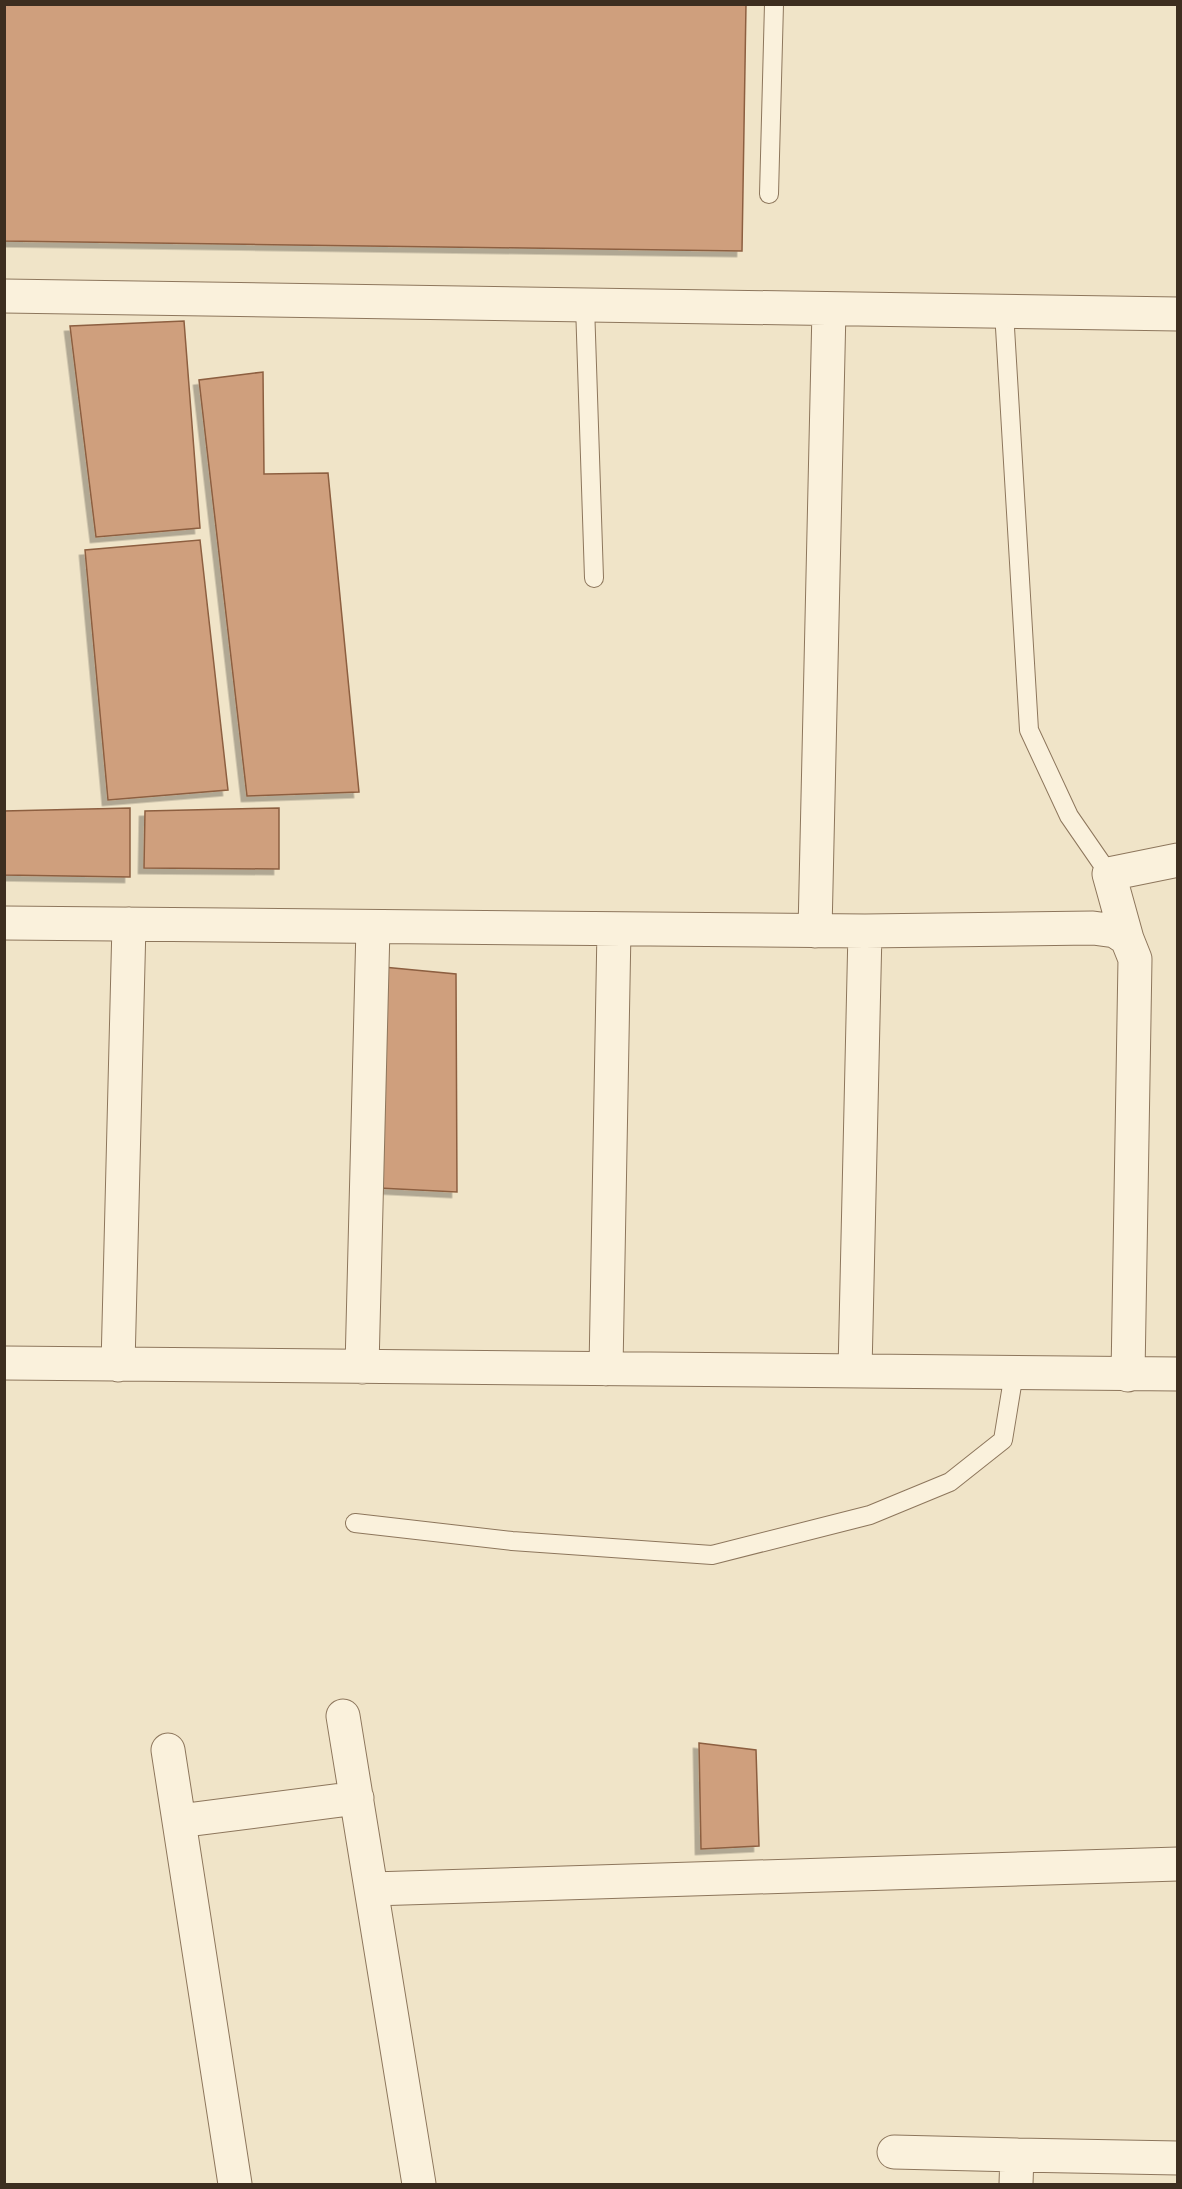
<svg xmlns="http://www.w3.org/2000/svg" width="1182" height="2189" font-family="'PT Serif',serif">
<defs>
<filter id="shadow"><feDropShadow dx="-5.5" dy="5.5" stdDeviation="0" flood-color="#0004"/></filter>
</defs>
<rect width="100%" height="100%" fill="#f0e4c8"/>
<path fill="#cf9f7d" stroke="#8d5f41" stroke-width="1.5" filter="url(#shadow)" d="M4,4h742l-4,247 -738,-10z
M184,321l16,207 -104,9 -26,-211z
M263,372l1,102 64,-1 31,319 -112,4 -48,-416z
M200,540l28,250 -120,10 -23,-250z
M130,808v69l-126,-2v-64z
M279,808v61l-135,-1 1,-57z
M383,967l73,7 1,218 -78,-4z
M699,1743l57,7 3,96 -58,3z"/>
<g fill="none" stroke-linecap="round" stroke-linejoin="round">
<defs>
<path id="lane" d="M769,194l5,-190
M585,305l9,273
M1004,311l25,419 40,86 40,58
M355,1523l157,18 200,14 158,-40 80,-33 53,-42 11,-67"/>
<path id="street" d="M4,296l1174,18
M4,923l861,8 228,-3 22,3 12,8
M815,931l14,-622
M4,1363l1174,11
M118,1365l11,-441
M362,1367l11,-440
M606,1369l8,-440
M855,1371l10,-440
M1128,1375l7,-416 -8,-20 -18,-65 69,-14
M343,1716l76,468
M168,1750l67,434
M179,1821l178,-23
M372,1889l806,-25
M894,2152l123,3
M1016,2184l1,-29 161,3"/>
</defs>
<use href="#lane" stroke="#8d765c" stroke-width="20"/>
<use href="#street" stroke="#8d765c" stroke-width="35"/>
<use href="#lane" stroke="#faf1dc" stroke-width="18"/>
<use href="#street" stroke="#faf1dc" stroke-width="33"/>
</g>
<rect width="1182" height="2189" fill="none" stroke="#3d2e20" stroke-width="12"/>
</svg>
